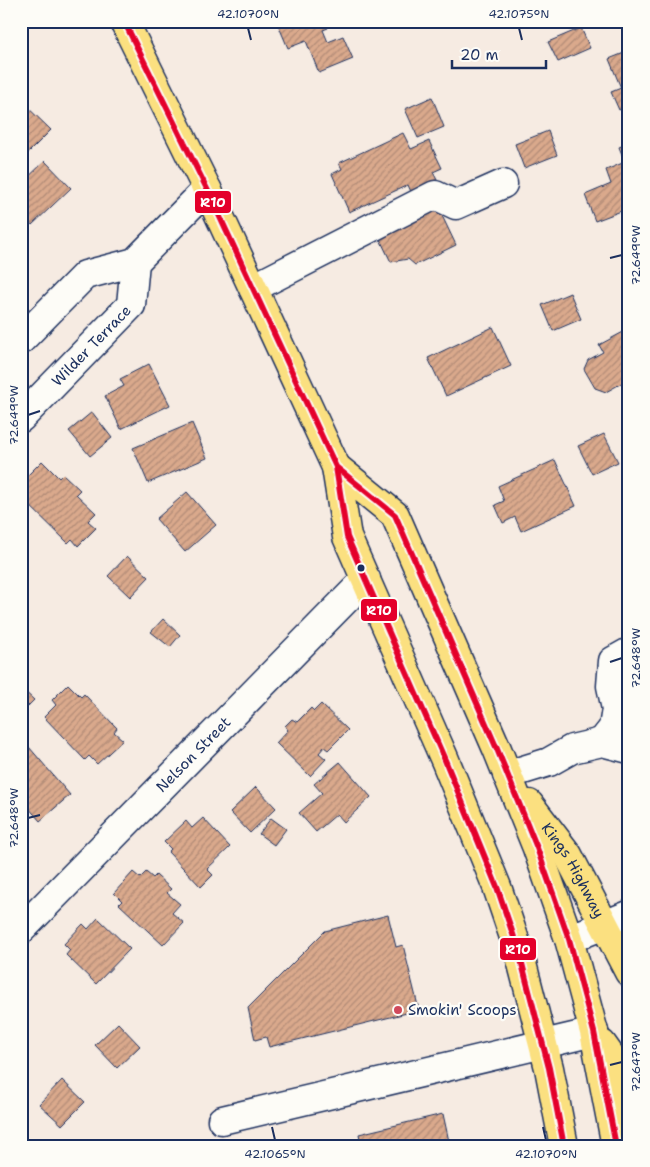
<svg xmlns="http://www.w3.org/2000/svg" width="650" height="1167" font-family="'Shantell Sans',sans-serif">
<defs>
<pattern id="building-hatch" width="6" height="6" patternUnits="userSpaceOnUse" patternTransform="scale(1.25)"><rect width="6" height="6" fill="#daa98c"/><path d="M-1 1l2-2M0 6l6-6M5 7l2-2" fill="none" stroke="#b08a76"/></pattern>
</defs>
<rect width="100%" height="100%" fill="#f6ebe2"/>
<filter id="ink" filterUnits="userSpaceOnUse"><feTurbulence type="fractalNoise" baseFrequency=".02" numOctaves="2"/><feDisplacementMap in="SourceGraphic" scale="10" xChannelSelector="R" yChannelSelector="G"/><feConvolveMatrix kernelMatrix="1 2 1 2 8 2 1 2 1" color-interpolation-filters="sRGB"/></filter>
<g filter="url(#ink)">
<path fill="url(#building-hatch)" stroke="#1b2f5e" d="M280,21h45l3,7 -5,2 5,12 15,-6 10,23 -34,14 -13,-32 -18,7 -11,-26z
M581,28l9,20 -32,14 -10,-20z
M629,51v55l-10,4 -8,-18 10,-4 -12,-29z
M432,97l12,30 -26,11 -13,-29z
M21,101l30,29 -29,29h-1z
M548,131l9,24 -33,13 -9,-24z
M403,133l8,16 18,-8 13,27 -9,4 5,10 -26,12 -4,-9 -59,27 -17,-38 10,-5 -3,-6z
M629,143v65l-34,13 -10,-26 26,-11 -5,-14 19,-8 -6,-15z
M45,161l26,27 -39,37 -11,-11v-30z
M435,201l21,44 -41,20 -7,-6 -17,3 -15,-31z
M570,293l11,26 -28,12 -11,-26z
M493,327l18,39 -65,30 -18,-38z
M627,330l2,49 -23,13 -11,-4 -11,-19 4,-9 15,-8 -4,-7z
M149,364l21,41 -49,24 -16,-33 19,-10 -4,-7z
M92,412l20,26 -22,18 -21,-25z
M192,423l15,35 -59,25 -15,-35z
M604,434l14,28 -26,12 -14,-28z
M555,460l21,46 -55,25 -6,-14 -12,6 -8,-18 9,-4 -6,-15z
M42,461l17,17 4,-4 17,16 -4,4 20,19 -8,8 8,7 -18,18 -6,-7 -4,4 -47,-46v-15z
M187,492l29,33 -31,27 -29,-33z
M127,556l22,21 -19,20 -22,-21z
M163,619l17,16 -10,12 -19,-15z
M68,684l13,13 3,-3 33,34 -3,4 9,8 -26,24 -8,-8 -4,4 -41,-43 12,-12 -4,-5z
M21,688l13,12 -11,11 -2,-1z
M321,704l27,26 -20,20 -4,-3 -5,6 7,6 -16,17 -34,-33 12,-13 -3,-4 7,-7 5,3 14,-14 3,3z
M29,747l41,48 -30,26 -19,-22v-46z
M340,762l31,35 -27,25 -7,-8 -21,18 -17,-19 23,-20 -8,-9z
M256,787l20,21 -26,25 -20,-21z
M203,818l27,29 -23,22 6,6 -12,12 -33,-35 3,-3 -7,-7 22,-21 6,7z
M271,818l15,11 -12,16 -15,-11z
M133,872l7,6 6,-6 7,6 3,-3 15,14 -4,4 13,11 -8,9 12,10 -21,22 -44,-41 3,-3 -8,-8z
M388,915l8,32 7,-2 16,65 -150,37 -3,-10 -11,3 -7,-32 77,-77z
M98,918l32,31 -34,35 -30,-29 4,-5 -6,-6 19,-20 5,5z
M118,1023l22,23 -23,22 -22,-23z
M62,1080l23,22 -23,23 -23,-21z
M443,1114l7,32h-102l13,-3 -2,-9z"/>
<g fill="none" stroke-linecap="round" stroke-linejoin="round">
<defs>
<g id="minor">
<path d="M253,288l182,-93 21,10 47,-21"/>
<path d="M21,340l64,-65 50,-13 72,-73"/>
<path id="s1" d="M21,418l110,-113 4,-43"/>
<path d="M602,742l11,-14 3,-19 -5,-23 2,-25 16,-9"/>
<path d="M507,775l42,-13 23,-13 30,-7 27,7"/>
<path id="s2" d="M21,930l345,-351"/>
<path d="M569,939l60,-24"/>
<path d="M222,1120l372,-88"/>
</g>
<g id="major">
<path d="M124,21l83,168 129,278 11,70 98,223 52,127 22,65 30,116 15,78"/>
<path d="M336,467l59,48 102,234 40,99 32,91 25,93 22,114"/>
<path id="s3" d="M529,804l39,51 61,117"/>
<path d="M602,1044l27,38"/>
</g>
</defs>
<use href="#minor" stroke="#1b2f5e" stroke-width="31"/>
<use href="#major" stroke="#1b2f5e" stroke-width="31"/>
<use href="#minor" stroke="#fdfcf7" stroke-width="28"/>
<use href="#major" stroke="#fbe080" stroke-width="28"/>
<defs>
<path id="bus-1" d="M124,21l83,168 129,278 11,70 98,223 52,127 22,65 30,116 15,78
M336,467l59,48 102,234 40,99 32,91 25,93 22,114"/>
</defs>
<use href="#bus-1" stroke="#fdfcf7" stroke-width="10"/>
<use href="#bus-1" stroke="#e4002b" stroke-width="6"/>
</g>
</g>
<path fill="none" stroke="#1b2f5e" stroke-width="2" d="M248,28l3,12M519,28l3,12M610,258l12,-3M28,415l12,-4M610,662l12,-4M28,818l12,-3M610,1065l12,-3M272,1127l3,13M543,1127l3,13"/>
<circle fill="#1b2f5e" stroke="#fdfcf7" stroke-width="2" cx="361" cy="568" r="4.5"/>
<circle fill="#d1495b" stroke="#fdfcf7" stroke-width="2" cx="398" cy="1010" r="5"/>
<g text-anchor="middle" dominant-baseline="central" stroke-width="4.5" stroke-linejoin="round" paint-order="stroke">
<g font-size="15" fill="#1b2f5e" stroke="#fdfcf7">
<text stroke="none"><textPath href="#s1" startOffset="101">Wilder Terrace</textPath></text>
<text stroke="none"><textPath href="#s2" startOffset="246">Nelson Street</textPath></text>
<text stroke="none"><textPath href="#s3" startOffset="80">Kings Highway</textPath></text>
</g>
<g font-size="15" fill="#1b2f5e" stroke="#fdfcf7" text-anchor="start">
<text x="408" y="1010">Smokin' Scoops</text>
</g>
</g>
<g stroke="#fdfcf7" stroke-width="2">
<rect x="194" y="190" width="38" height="24" rx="5" fill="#e4002b"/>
<rect x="360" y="598" width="38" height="24" rx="5" fill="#e4002b"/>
<rect x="499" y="937" width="38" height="24" rx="5" fill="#e4002b"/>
</g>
<g font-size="14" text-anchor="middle" font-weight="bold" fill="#fff">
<text x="213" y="207">R10</text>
<text x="379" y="615">R10</text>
<text x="518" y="954">R10</text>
</g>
<rect width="650" height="1167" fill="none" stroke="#fdfcf7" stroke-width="55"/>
<path d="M452 60v8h94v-8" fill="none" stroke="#1b2f5e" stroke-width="2.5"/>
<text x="460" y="60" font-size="15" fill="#1b2f5e" stroke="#fdfcf7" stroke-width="4" paint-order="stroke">20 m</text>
<rect x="28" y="28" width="594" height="1112" fill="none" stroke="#1b2f5e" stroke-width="2"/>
<g font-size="12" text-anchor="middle" fill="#1b2f5e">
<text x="248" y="18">42.1070°N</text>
<text x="519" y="18">42.1075°N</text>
<text transform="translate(636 255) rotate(-90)" y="4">72.649°W</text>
<text transform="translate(14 415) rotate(-90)" y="4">72.649°W</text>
<text transform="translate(636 658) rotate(-90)" y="4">72.648°W</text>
<text transform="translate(14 818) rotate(-90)" y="4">72.648°W</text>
<text transform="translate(636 1062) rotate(-90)" y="4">72.647°W</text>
<text x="275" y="1158">42.1065°N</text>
<text x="546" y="1158">42.1070°N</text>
</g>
</svg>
